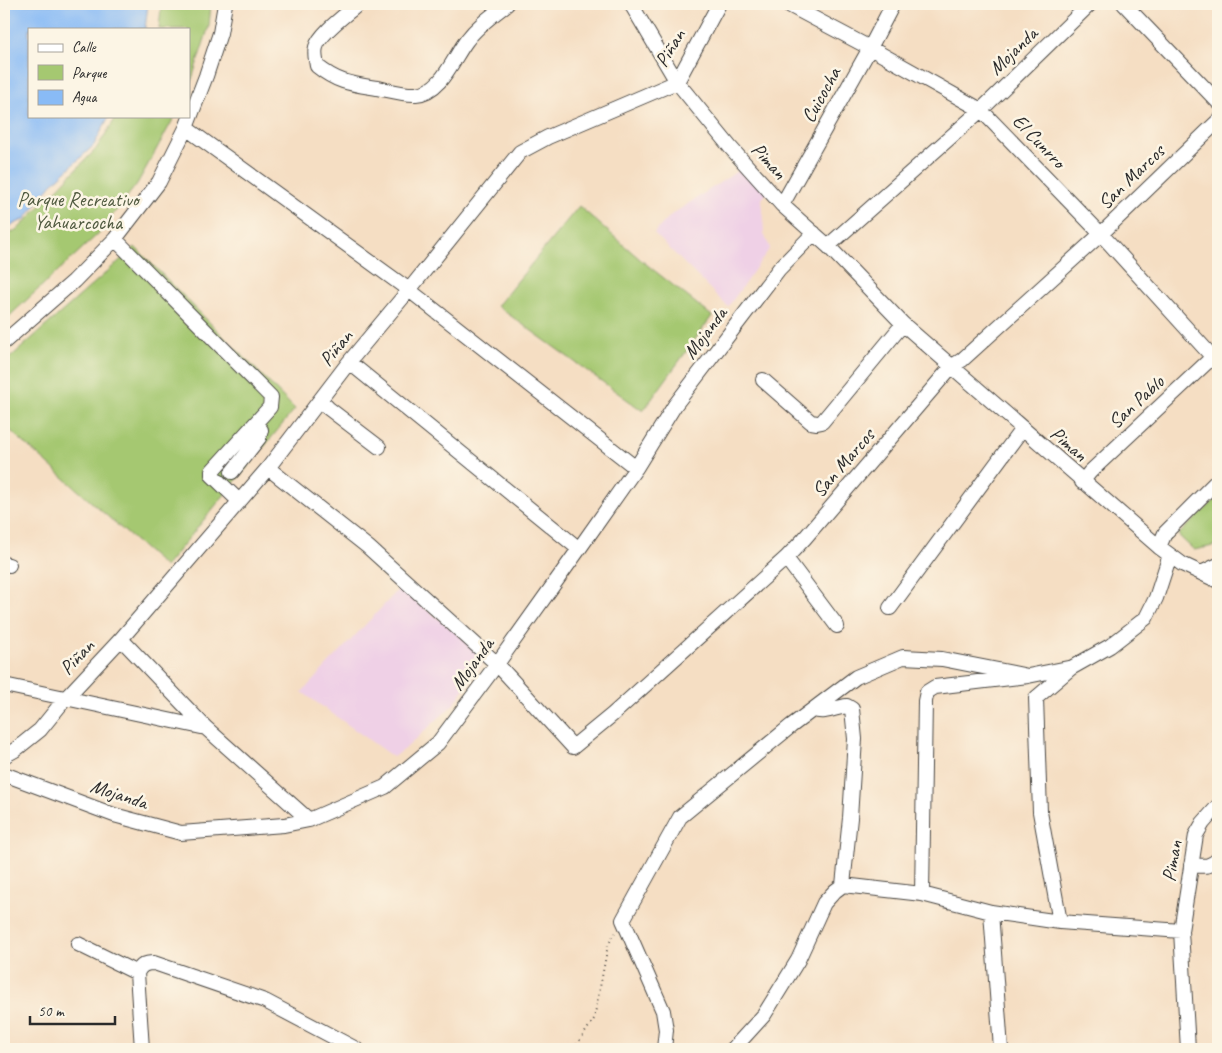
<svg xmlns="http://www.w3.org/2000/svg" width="1222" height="1053" font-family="Caveat,sans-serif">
<rect width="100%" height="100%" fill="#fcf5e5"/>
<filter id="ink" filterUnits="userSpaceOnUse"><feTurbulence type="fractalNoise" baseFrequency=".02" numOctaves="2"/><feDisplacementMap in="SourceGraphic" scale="10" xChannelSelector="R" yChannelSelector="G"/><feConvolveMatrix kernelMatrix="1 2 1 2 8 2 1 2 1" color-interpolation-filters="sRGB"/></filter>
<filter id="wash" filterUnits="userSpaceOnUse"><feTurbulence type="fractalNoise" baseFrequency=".0096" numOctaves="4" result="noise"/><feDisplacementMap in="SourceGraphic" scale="20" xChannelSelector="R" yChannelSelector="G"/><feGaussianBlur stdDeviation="1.12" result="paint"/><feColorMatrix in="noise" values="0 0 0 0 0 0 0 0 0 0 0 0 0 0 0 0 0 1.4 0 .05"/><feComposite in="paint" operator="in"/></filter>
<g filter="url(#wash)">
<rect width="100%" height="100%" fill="#f5dec3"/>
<path fill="#efd0e6" d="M745,166l23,25 -6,8 2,35 6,14 -42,59 -74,-74 17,-18z
M400,588l87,69 -34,48 -46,42 -14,10 -91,-65z"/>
<path fill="#a5c871" stroke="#687a4e" d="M156,4h55l-2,22 -20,62v-59h-30l2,-21z
M117,116h58l-38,68 -39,50 -94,87v-84l15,-9 77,-79z
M579,206l62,54 71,56 -69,95 -146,-105z
M135,247l160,162 -130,158 -161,-142v-62z
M1218,497v48l-24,5 -16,-15z"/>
<path fill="#89bbf6" stroke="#5a7390" d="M4,4h144l-3,25h-116v87h80l-15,29 -43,40 -26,34 -21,10z"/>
</g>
<g filter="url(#ink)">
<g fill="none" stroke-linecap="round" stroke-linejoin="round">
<defs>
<path id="minor" d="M358,4c-11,10 -38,29 -42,43 -2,7 0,12 1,19 21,17 35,18 60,22 11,2 28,7 39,6 26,-2 37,-36 51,-54 11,-15 26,-25 40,-36
M631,4l46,78 53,65 52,58 46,41 75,78 256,223 23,17 36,17
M787,4l83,44 111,62 120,124 117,129
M1124,4l94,98
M186,128l223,162 227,178
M782,205l88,-157 23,-44
M115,239l156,158 -1,10 -58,64v4l27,26
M828,246l153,-136 109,-106
M4,342l70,-61 41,-42 44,-57 27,-54 20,-52 14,-43 5,-29
M349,362l230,187
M763,380l48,42 6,1 5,-1 81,-98
M320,400l8,8 51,39
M268,468l100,79 129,117 76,83 39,-32 174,-157 18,-19 148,-173 10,-6 139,-126 117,-113
M232,472l27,-34 2,-8 -5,-5
M1082,482l8,-10 128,-120
M1159,547l6,-14 53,-53
M786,558l51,68
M4,564l5,1
M1201,573l17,-8
M890,608l132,-179
M121,639l85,89
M4,685l202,43 103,92
M814,710c11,4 22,-3 33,-4l5,3 3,30 -5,79 -7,67
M4,756l11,-6 25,-20 25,-31 56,-60 147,-171 81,-106 60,-72 111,-138 28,-15 129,-55 42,-78
M4,774l110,41 67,18 103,-8 25,-5 76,-33 53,-44 59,-79 82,-115 57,-81 39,-63 104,-136 35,-36
M1191,865c11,1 19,3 27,-6
M922,894l3,-193 2,-9 8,-5 93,-11 40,-8
M991,912l10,137
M1060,922l-20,-110 -4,-114 35,-30 39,-22 36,-28 10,-20 14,-43
M78,944l59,29
M142,1049l-5,-76c4,-8 8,-10 17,-10l111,38 91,48
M664,1049l2,-19 -3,-19 -40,-91 57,-103 111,-91 65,-49 47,-20 39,2 86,17
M733,1049l31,-34 34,-55 26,-57 11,-12 8,-6 79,9 69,18 69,10 121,9
M1188,1049l-7,-118 15,-96 7,-12 15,-17"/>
</defs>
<use href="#minor" stroke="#494642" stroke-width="16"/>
<path stroke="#494642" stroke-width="2" stroke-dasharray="1 4" stroke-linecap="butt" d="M1216,793l2,-7
M574,1049l20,-30 14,-74 7,-12"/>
<use href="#minor" stroke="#fff" stroke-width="14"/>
</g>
</g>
<g text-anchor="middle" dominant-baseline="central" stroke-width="5" stroke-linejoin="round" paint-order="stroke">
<g font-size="20" fill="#2b2b2b" stroke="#fcf5e5">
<text transform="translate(670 48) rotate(-59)">Piñan</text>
<text transform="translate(1013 51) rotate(-44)">Mojanda</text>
<text transform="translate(821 95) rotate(-61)">Cuicocha</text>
<text transform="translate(1039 141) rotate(46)">El Cunrro</text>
<text transform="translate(769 161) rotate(48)">Piman</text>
<text transform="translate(1131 177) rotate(-44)">San Marcos</text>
<text transform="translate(705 333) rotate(-53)">Mojanda</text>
<text transform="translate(336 348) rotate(-51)">Piñan</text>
<text transform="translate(1136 402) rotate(-43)">San Pablo</text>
<text transform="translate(1069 444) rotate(41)">Piman</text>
<text transform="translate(843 463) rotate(-49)">San Marcos</text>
<text transform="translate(77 657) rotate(-47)">Piñan</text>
<text transform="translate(472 664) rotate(-54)">Mojanda</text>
<text transform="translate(119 794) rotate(18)">Mojanda</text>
<text transform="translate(1172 861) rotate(-80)">Piman</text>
</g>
<g font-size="20" fill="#505a40" stroke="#fcf5e5">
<text x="78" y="199">Parque Recreativo<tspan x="78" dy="23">Yahuarcocha</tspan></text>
</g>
</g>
<rect width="1222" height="1053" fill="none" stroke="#fcf5e5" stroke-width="20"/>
<rect x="28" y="28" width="162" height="90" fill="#fcf5e5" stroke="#a8a49b"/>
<rect x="38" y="44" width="25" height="8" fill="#ffffff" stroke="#a8a49b"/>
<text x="72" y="52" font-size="15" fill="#2b2b2b">Calle</text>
<rect x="38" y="65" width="25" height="15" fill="#a5c871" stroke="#a8a49b"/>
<text x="72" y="78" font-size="15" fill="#2b2b2b">Parque</text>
<rect x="38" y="90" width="25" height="15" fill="#89bbf6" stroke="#a8a49b"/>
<text x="72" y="102" font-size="15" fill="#2b2b2b">Agua</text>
<path d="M30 1016v8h85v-8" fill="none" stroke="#2b2b2b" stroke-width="2.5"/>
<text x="38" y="1016" font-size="15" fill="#2b2b2b" stroke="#fcf5e5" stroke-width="4" paint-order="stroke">50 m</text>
</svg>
